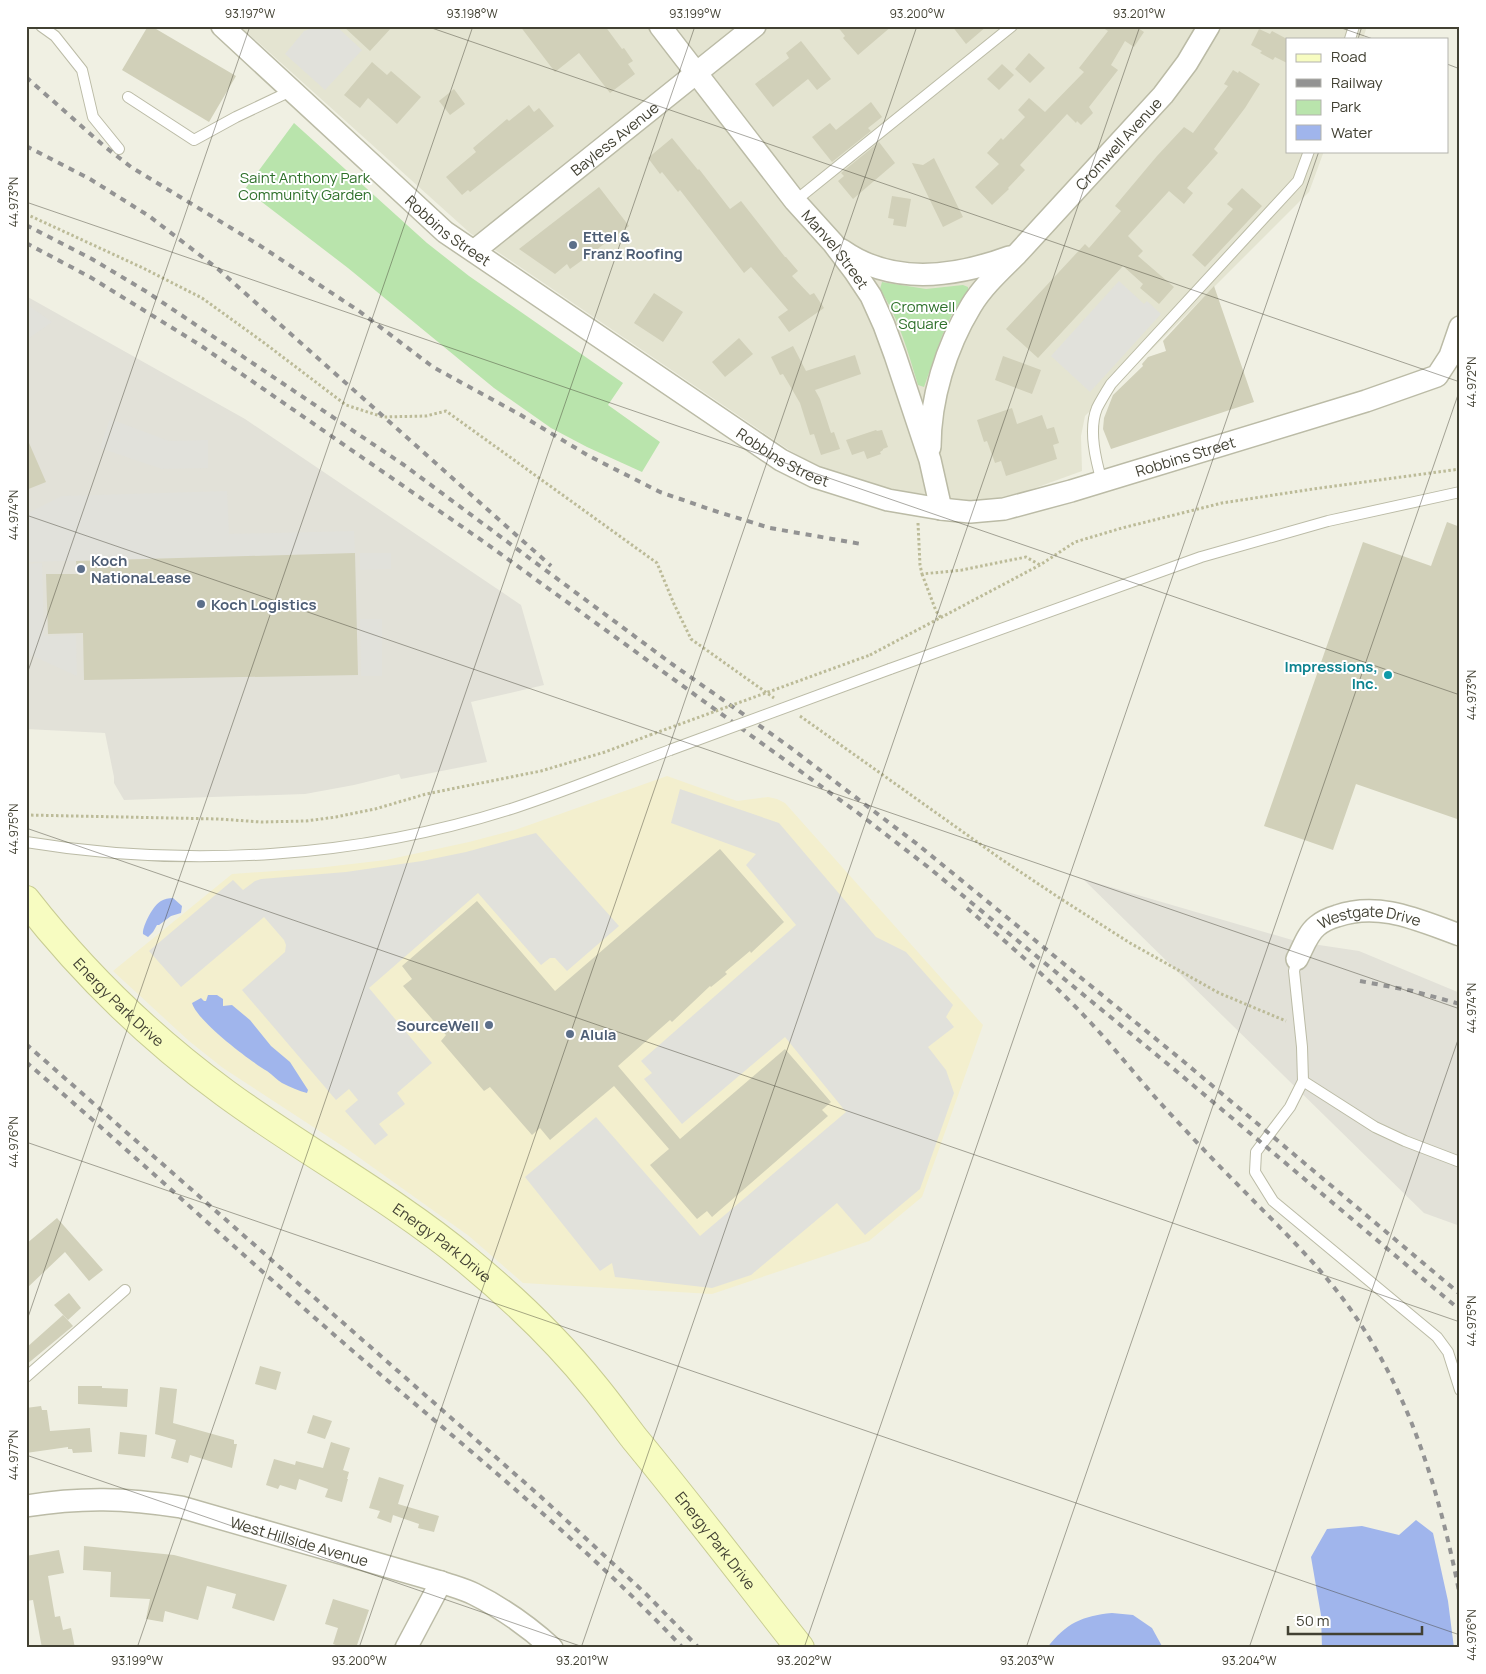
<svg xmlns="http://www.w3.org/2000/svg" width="1486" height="1674" font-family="Manrope,sans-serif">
<rect width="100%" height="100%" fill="#f0f0e3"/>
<path fill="#e4e4d1" d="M240,26h1127l-4,13h-76v112h37l-15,41 -224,224 -4,20 1,35 -69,25 -40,5 -85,-12 -36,-9 -31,-12 -32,-18 -319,-217z"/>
<path fill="#f3efce" d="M667,776l70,25 31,-4 9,2 8,4 198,222 -61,172 -53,44 -157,53 -189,-11 -54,-47 -119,-85 -127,-83 -34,-27 -76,-70 119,-97 85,-6 69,-8 83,-18 46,-12z"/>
<path fill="#e2e1d8" d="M26,296l219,123 276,186 23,80 -73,17 16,60 -86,17 -2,-5 -45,11 -49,9 -181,6 -10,-17v-6l-9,-44 -79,-4z
M1083,879l216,63 60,9 101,42v233l-36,-13z"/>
<path fill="#b9e4ac" d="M294,123l133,120 42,33 154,107 -15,22 52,37 -18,30 -55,-25 -36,-19 -57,-40 -146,-120 -103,-79z
M882,282l44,7 37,-4 5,2v5l-16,22 -10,22 -18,51 -6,-2c-10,-33 -19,-66 -38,-96z"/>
<path fill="#e1e1db" d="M317,26h19l26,24 -37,40 -40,-36 19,-23z
M1119,281l25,23 3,-3 14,13 -71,78 -39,-36z
M26,304l26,18 -26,18z
M110,419l59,22 39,-1v28l-46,1 -62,-21z
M227,491l2,43 125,-3 1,22 -327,9 -2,-48 36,-18z
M360,553h31v16l-31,1z
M42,563l2,73 32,-1 1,41 -51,-23v-89z
M360,619h22v57h-21z
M680,789l99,34 97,114 30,15 47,53 -7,12 8,10 -26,20 18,23 8,23 -34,96 -55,46 -28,-32 -86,72 -39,13 -97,-11 -3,-14 -12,8 -75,-94 71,-60 104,119 146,-124 -61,-75 -103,87 -38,-45 8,-6 -11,-12 155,-136 -50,-60 10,-11 -85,-31z
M536,833l83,93 -52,45 -12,-13h-5l-9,7 -63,-72 -109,95 63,75 -35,30 8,11 -26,20 9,11 -13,10 -30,-34 13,-11 -9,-11 -13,11 -94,-110 43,-38 1,-7 -2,-5 -20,-23 -83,70 -32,-36 84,-71 10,10 12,-9 6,-2 85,-7 76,-11 44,-9z"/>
<path fill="#a0b5ec" d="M173,898l9,8 -1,7 -10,3 -12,9h-2l-4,7 -5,5 -5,-3c-1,-7 10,-29 18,-33 3,-2 8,-3 12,-3z
M208,995h9l6,4v7l9,-1 18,15 21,26 19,16 18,28 -1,3c-8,-2 -17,-6 -25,-10 -5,-3 -9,-8 -15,-12 -17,-10 -70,-50 -75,-68l9,-5 3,3h2z
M1416,1520l17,13 15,68 6,47h-132l-1,-33 -10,-58 16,-28 35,-3 37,9z
M1112,1613l21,2 19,13 11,20h-116c19,-25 35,-32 65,-35z"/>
<path fill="#d1d0b9" d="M148,26h3l85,50 -27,46 -87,-52z
M343,26h50l-23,25z
M520,26h85l17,23 2,-1 9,13 -5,3 7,10 -25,19 -31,-40 -24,19z
M837,26h55l-34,29 -15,-17 2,-2z
M952,26h35l-21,18z
M1100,26h35l9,6 -10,15 -9,-6 -14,24 7,5 -29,37 4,6 -12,12 -4,-4 -1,2 -9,-9 -47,51 5,5 -17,18 1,1 -17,16 -17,-18 24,-23 -12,-11 14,-15 2,2 22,-23 -7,-7 11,-12 16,14 39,-40 -5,-4 29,-37z
M1259,29l11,5 2,-3 15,8v24l-12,-6 -2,3 -13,-7 2,-2 -11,-6z
M801,41l30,38 -14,11 -9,-11 -35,28 -18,-23 34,-26 -3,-5z
M1029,53l16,15 -15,15 -15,-14z
M372,62l15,13 4,-4 30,26 -24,27 -29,-26 -8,10 -16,-13z
M1002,64l12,11 -15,15 -12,-11z
M1233,70l5,3 1,-2 21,13 -15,24 -31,41 4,4 -31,35 6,5 -9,11 -15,-13 -41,45 15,15 -5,5 36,31 -15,17 -19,-16 3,-4 -20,-18 -85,92 -32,-29 79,-85 4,4 32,-37 -6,-5 42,-50 27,-29 9,6 35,-47 -4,-2z
M454,89l11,15 -15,11 -11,-14z
M871,102l11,15 -14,11 3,3 -39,31 -20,-25 18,-14 6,7z
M529,105l5,7 5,-4 15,18 -84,66 -2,-2 -6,5 -16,-18 30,-25 -3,-4 34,-29 2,2z
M672,138l26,32 1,-1 31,40 11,-8 44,56h1l12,14 -6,5 18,19 4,-2 10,15 -35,24 -11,-15 10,-7 -37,-43 -7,6 -64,-83 -2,2 -16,-20 -2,2 -12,-16z
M879,142l16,21 -42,36 -15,-18 6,-5 -3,-3z
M934,158l29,59 -20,10 -31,-64 11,2z
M599,187l30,39 -59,43 -3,-5 -12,10 -36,-25z
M1242,188l20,18 -57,61 -13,-12 41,-46 -6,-5z
M892,196l19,3 -5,28 -13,-2 1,-6 -6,-1z
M1214,286l40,116 -143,47 -8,-20 1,-11 9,-23 30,-29 -1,-2 6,-7 18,-6 -3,-10z
M654,293l29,19 -20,30 -29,-19z
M739,338l14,16 -28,23 -13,-15z
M793,346l13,25 49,-16 6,19 -46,16 5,9 11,34 3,-1 6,17 -19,6 -7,-21 -4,1 -10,-32 -17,-29 -3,1 -9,-18z
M1003,356l38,14 -9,24 -37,-14z
M1012,408l5,16 25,-9 5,14 7,-2 5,16 -6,2 4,14 -51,17 -5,-15 -6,2 -8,-22 -3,1 -7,-22z
M876,430l1,1 5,-1 6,17 -5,2v1l-3,2 1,2 -14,5 -3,-8 -12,4 -6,-15z
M26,436l20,46 -20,8z
M1447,522l13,5v293l-104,-36 -23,66 -69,-24 99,-284 68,24z
M355,553l3,122 -274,5 -1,-47 -35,1 -2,-60h31l-1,-13z
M720,849l64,73 -33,31 -1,-2 -25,21 2,2 -16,13 -1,-1 -38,36 -2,-2 -52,46 62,73 105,-90 46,53 -9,8 6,6 -116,101 -5,-6 -10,8 -47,-54 19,-16 -55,-63 -64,54 -10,-12 -8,7 -42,-48 -6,4 -43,-50 5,-6 -43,-49 9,-7 -10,-13 75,-65 78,90z
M57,1218l46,52 -14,11 -24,-29 -39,37v-45z
M69,1293l12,15 -13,12 -14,-15z
M63,1315l10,11 -47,39v-17z
M260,1366l21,6 -5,18 -21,-6z
M78,1386h24v2l26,1 -1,18 -49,-3z
M160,1387l17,2 -4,34 61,17v4h3l-5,24 -42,-13 -2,8 -17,-5 5,-18 -21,-6z
M41,1406l1,4h5l3,21 40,-3 2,24 -19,1 -1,-4h-4v-2l-42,6v-45z
M313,1415l19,6 -7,18 -18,-6z
M120,1432l27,3 -2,22 -27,-3z
M331,1442l19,6 -7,22 6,2 -2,7h1l-6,23 -17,-5 3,-8 -29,-10 -3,11 -16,-5 -2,4 -12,-4 8,-26 21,6 1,-4 27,7z
M379,1477l25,8 -6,19 41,12 -5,16 -16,-4 1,-4 -26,-9 -2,8 -14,-5 3,-7 -11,-3z
M84,1546l90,9 113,30 -13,36 -42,-13 4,-14 -29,-8 -9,34 -33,-9 -2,11 -17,-3 4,-20 -40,-2 1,-25 -28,-2z
M59,1550l5,23 -16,3 7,41 5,-1 3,14 8,-2 4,20h-33l-9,-48 -7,1v-45z
M333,1599l36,11 -13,38h-12l-11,-4 5,-16 -13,-4z"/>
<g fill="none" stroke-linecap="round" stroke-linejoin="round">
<defs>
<path id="lane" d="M41,26l14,10 27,34 11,47 26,32
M1350,39l4,-13
M128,97l66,43 42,-23 57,-27
M795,201l217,-175
M1102,482c-6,-21 -14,-52 -5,-74 4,-8 9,-16 14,-24l187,-203 11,-30
M890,669l311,-112 127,-36 132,-29
M26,842c163,27 334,16 491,-35 52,-17 102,-38 153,-57
M1297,959l-3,12 8,76 1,34 -13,26 -34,45 -1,20 18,29 164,136 11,15 12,38
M1303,1081l72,46 30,14 55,21
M26,1377l99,-87"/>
<g id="street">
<path id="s1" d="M222,26l223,206 336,228 34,17 73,23 53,9 29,3 34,-3 67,-18 295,-90 71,-25 13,-20 10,-29"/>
<path id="s2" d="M660,26l135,175 38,42 22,29 16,24 13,29 11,30 35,105 11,49"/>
<path d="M842,250c51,36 113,27 167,7"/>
<path id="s3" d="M474,251l281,-225"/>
<path id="s4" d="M930,447c0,-48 16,-100 41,-141 12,-20 30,-36 46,-52l146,-159 24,-32 22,-37"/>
<path id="s5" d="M1297,959c6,-11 10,-25 20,-33 6,-5 13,-8 20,-10 43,-15 83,5 123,19"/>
<path id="s6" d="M26,1506c56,-9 99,-8 155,1l260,75c11,4 23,7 33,12 28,14 55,33 78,54"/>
<path d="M406,1648l35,-66"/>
</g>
<g id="secondary">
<path id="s7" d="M26,900c57,73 124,138 199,193 79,58 166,104 242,167 46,38 90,80 127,126 14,17 27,35 40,52 57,69 111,140 166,210"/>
</g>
</defs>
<use href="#lane" stroke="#bbbba6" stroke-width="12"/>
<use href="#street" stroke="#bbbba6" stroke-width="24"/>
<use href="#secondary" stroke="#c8cc92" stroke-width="30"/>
<path stroke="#bcbb98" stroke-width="3" stroke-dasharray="2.5 2.5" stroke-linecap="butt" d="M26,214l117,54 59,30 61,44 83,63 37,12 43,-1 20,-5 211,152 17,41 17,35 83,59
M918,523l2,42 2,9 40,-4 64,-13 14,8
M922,574l14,37 5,7
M870,655l170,-90 35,-23 47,-14 100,-25 91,-14 147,-20
M800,716l201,143 57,38 72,46 89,50 67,28
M26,815l193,4 42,3 45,-1 30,-4 39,-8 51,-15 115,-23 64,-19 45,-17"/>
<use href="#lane" stroke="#fff" stroke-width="10"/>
<use href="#street" stroke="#fff" stroke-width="21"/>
<use href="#secondary" stroke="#f7fcc1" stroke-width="28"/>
<path stroke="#939393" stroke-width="4" stroke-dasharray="6 6" stroke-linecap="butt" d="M26,77l78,69 27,21 128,78 100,66 74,56 86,47 70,42 71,36 52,18 58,18 91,16
M26,146l64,33 59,37 69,53 333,297
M26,225l66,34 55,33 257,173 268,199 115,81 130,99 266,217 277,233
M26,243l64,34 110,68 287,199 371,269 70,54 247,203 285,240
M967,908c42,37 86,74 124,115 30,32 56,67 86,98 22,24 44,47 66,69 35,36 73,72 103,113 64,88 93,187 114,293
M1360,981l53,10 47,13
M26,1044l514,452 106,98 53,54
M26,1062c111,95 218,195 328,290 112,96 228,189 329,296"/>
<defs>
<path id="lane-bridge" d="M670,750l220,-81"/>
</defs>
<use href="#lane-bridge" stroke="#bbbba6" stroke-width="12" stroke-linecap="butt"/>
<path stroke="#bcbb98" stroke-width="3" stroke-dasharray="2.5 2.5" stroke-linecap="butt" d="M650,735l220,-80"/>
<use href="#lane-bridge" stroke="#fff" stroke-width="10"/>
</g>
<path fill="none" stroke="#424133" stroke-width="1" stroke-opacity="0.45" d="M426,26l1034,356M1336,26l37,13M26,31l2,-5M1358,39l4,-13M1447,64l13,5M26,202l1434,493M26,515l1434,494M26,677l224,-651M26,828l1434,494M26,1142l1434,493M26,1323l447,-1297M26,1455l560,193M137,1648l558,-1622M359,1648l558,-1622M581,1648l559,-1622M804,1648l515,-1497M1026,1648l434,-1259M1249,1648l211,-614"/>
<g fill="#5c6f8a" stroke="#fff" stroke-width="2">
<circle cx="573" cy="245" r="5"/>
<circle cx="81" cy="569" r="5"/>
<circle cx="201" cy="604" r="5"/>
<circle cx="489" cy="1025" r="5"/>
<circle cx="570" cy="1034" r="5"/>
</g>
<circle fill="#0f9aa8" stroke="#fff" stroke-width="2" cx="1388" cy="675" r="5"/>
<g text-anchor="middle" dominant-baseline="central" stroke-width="4" stroke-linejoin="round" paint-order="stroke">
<g font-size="15" fill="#424133" stroke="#fff">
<text stroke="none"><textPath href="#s3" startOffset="180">Bayless Avenue</textPath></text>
<text stroke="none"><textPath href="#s4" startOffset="368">Cromwell Avenue</textPath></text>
<text stroke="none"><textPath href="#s1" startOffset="305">Robbins Street</textPath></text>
<text stroke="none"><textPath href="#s2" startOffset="284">Manvel Street</textPath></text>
<text stroke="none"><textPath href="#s1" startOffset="710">Robbins Street</textPath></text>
<text stroke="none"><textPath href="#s1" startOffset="1130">Robbins Street</textPath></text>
<text stroke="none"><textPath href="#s5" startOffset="94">Westgate Drive</textPath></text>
<text stroke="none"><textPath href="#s7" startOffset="138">Energy Park Drive</textPath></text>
<text stroke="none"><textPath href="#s7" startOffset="542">Energy Park Drive</textPath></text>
<text stroke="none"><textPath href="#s7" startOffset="948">Energy Park Drive</textPath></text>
<text stroke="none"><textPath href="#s6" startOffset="279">West Hillside Avenue</textPath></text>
</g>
<g font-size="15" fill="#2e702a" stroke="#fff">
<text x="305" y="177">Saint Anthony Park<tspan x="305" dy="17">Community Garden</tspan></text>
<text x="923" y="306">Cromwell<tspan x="923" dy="17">Square</tspan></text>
</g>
<g font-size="15" font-weight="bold" fill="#4e5e75" stroke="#fff" text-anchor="start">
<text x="583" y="236">Ettel &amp;<tspan x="583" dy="17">Franz Roofing</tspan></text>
<text x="91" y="560">Koch<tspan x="91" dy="17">NationaLease</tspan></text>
<text x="211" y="604">Koch Logistics</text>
<text x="479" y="1025" text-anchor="end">SourceWell</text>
<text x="580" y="1034">Alula</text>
</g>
<g font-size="15" font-weight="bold" fill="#0d838f" stroke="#fff" text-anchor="end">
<text x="1378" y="666">Impressions,<tspan x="1378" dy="17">Inc.</tspan></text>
</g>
</g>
<rect width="1486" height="1674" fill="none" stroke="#ffffff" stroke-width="55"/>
<rect x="1286" y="38" width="162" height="115" fill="#ffffff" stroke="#b3b3ad"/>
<rect x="1296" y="54" width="25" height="8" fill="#f7fcc1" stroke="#b3b3ad"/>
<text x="1331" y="62" font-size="15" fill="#424133">Road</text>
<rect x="1296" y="79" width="25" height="8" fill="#939393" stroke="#b3b3ad"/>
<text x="1331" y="88" font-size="15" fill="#424133">Railway</text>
<rect x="1296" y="100" width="25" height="15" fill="#b9e4ac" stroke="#b3b3ad"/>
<text x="1331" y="112" font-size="15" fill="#424133">Park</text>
<rect x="1296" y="125" width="25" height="15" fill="#a0b5ec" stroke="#b3b3ad"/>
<text x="1331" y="138" font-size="15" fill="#424133">Water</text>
<path d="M1288 1626v8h134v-8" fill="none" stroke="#424133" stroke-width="2.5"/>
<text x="1296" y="1626" font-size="15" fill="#424133" stroke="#ffffff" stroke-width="4" paint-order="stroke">50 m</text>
<rect x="28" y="28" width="1430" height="1618" fill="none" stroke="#424133" stroke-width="2"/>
<g font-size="12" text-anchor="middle" fill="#424133">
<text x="250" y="18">93.197°W</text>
<text x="472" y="18">93.198°W</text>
<text x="695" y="18">93.199°W</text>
<text x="917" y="18">93.200°W</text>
<text x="1139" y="18">93.201°W</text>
<text transform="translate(14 202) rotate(-90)" y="4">44.973°N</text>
<text transform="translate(1472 382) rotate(-90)" y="4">44.972°N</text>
<text transform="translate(14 515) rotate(-90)" y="4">44.974°N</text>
<text transform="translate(1472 695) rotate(-90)" y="4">44.973°N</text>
<text transform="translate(14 829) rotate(-90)" y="4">44.975°N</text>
<text transform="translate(1472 1008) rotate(-90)" y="4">44.974°N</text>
<text transform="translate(14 1142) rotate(-90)" y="4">44.976°N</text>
<text transform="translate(1472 1321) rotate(-90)" y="4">44.975°N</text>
<text transform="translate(14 1455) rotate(-90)" y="4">44.977°N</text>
<text transform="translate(1472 1635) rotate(-90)" y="4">44.976°N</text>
<text x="137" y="1665">93.199°W</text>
<text x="359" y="1665">93.200°W</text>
<text x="582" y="1665">93.201°W</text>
<text x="804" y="1665">93.202°W</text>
<text x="1027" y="1665">93.203°W</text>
<text x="1249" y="1665">93.204°W</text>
</g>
</svg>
